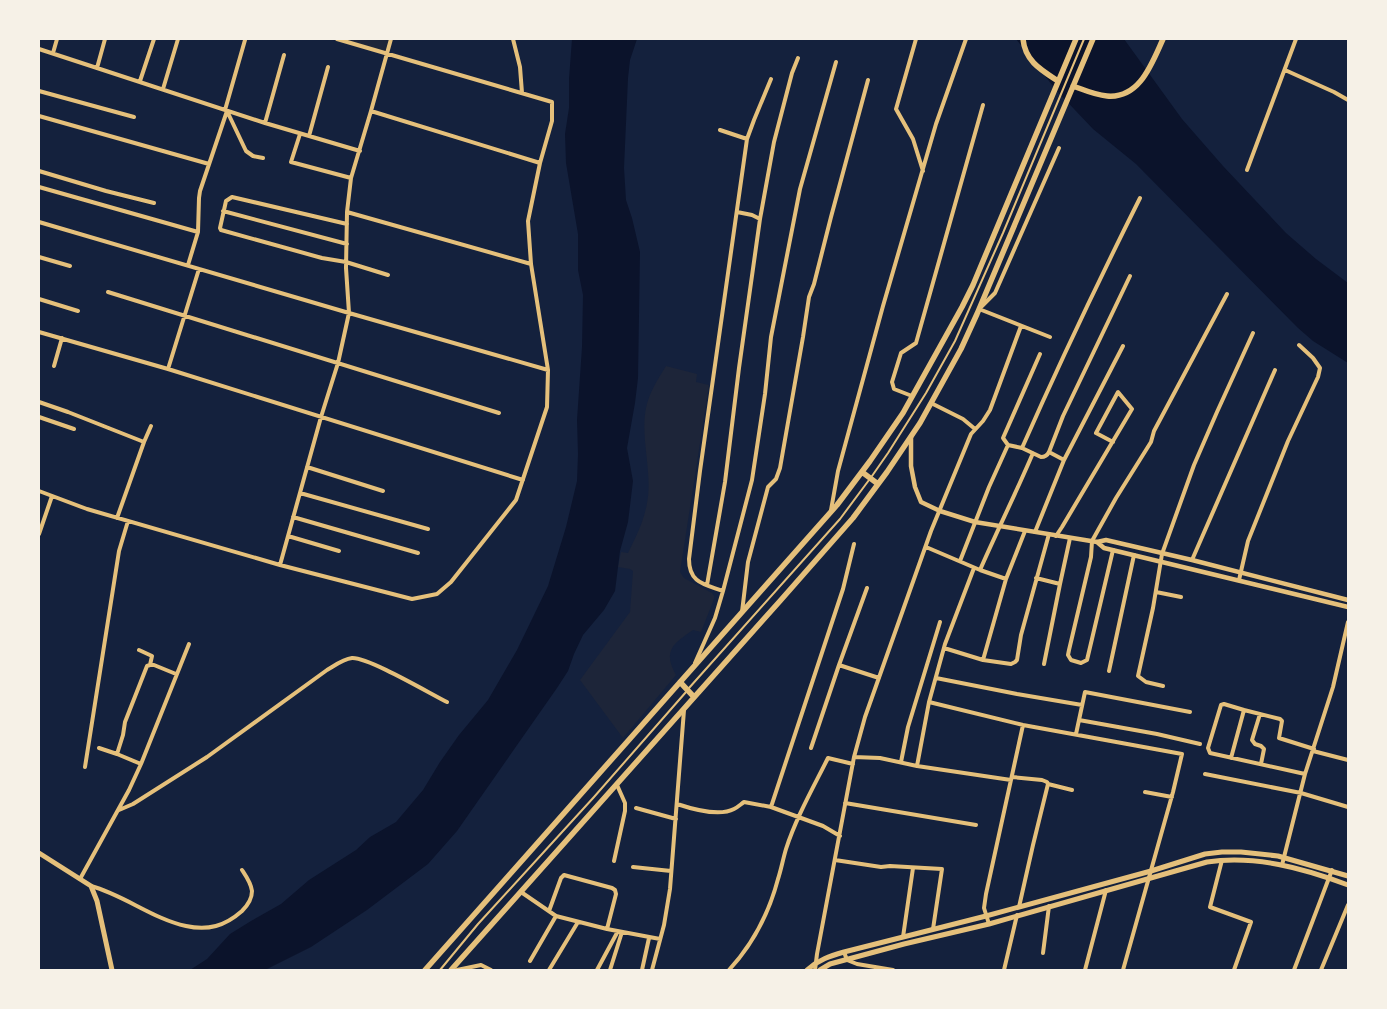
<svg xmlns="http://www.w3.org/2000/svg" width="1387" height="1009" font-family="Commissioner,sans-serif">
<rect width="100%" height="100%" fill="#14213d"/>
<path fill="#1d2539" d="M337,39h54l-5,15z
M666,366l31,8 -1,8 13,3 -29,187 4,6 28,15 2,3v3l-13,33 -8,-2c-19,13 -31,20 -17,45l-53,63 -43,-58 50,-68 3,-41 -3,-2 -12,-2 3,-15 7,1c8,-16 16,-32 19,-50 6,-30 -7,-64 -1,-95 3,-15 12,-29 20,-42z"/>
<path fill="#0b132b" d="M572,39h65l-7,21 -2,18 -4,90 2,32 6,18 8,34 -2,126 -3,25 -8,45 6,33 -5,41 -8,29 -5,40 -11,19 -21,25 -9,19 -6,17 -11,17 -100,143 -29,33 -61,46 -56,37 -46,23h-75l17,-11 23,-25 21,-13 30,-17 28,-24 47,-30 14,-13 26,-15 27,-32 17,-28 19,-27 29,-35 29,-50 31,-64 18,-59 11,-46 1,-27 -1,-34 5,-73 1,-52 -5,-25v-36l-12,-71 -1,-29 4,-26v-29z
M1016,39h108l58,80 41,47 63,67 30,26 32,24v80l-35,-22 -15,-13 -162,-164 -43,-35 -37,-39z"/>
<g fill="none" stroke-linecap="round" stroke-linejoin="round">
<path stroke="#e5c07b" stroke-width="2" d="M872,476l16,-23 38,-60 29,-52 48,-108 81,-194
M689,688l151,-169 29,-39
M440,970l38,-46 116,-127 92,-105"/>
<path stroke="#e5c07b" stroke-width="4" d="M513,39l7,28 2,26
M916,39l-20,70 17,30 10,32
M39,49l226,74 95,28
M53,53l4,-14
M97,68l8,-29
M1285,70l49,22 14,8
M140,81l14,-42
M163,89l15,-50
M39,91l95,26
M225,110l20,-70
M227,111l19,40 7,5 10,2
M371,111l169,52
M39,116l170,48
M265,123l19,-68
M720,130l27,9
M300,134l-9,28 60,16
M309,136l19,-69
M1247,170l49,-131
M39,171l67,20 48,12
M39,187l159,45
M223,211l124,33
M347,212l184,52
M737,212l15,3 8,4
M39,222l310,91 199,57
M347,224l-115,-27 -6,4 -6,27 1,2 101,28 24,4 42,13
M39,257l31,9
M188,265l10,-33 1,-34 1,-7 27,-80
M108,292l391,121
M39,299l39,12
M39,332l129,37 355,111
M1050,337l-71,-28 16,-16 64,-145
M1040,354l-37,84 5,7 14,3 19,9c4,0 6,-1 8,-5l14,-36 67,-140
M54,366l8,-28
M168,369l31,-100
M912,396l-18,-7 -2,-7 9,-29 15,-10 67,-238
M39,402l29,10 76,30 -27,76
M931,403l32,16 12,10
M39,417l35,12
M144,442l7,-16
M1022,448c37,-84 77,-168 118,-250
M1049,452l15,8
M307,467l76,24
M39,491l48,18 193,56 132,34 25,-5 14,-12 65,-82 31,-93 1,-37 -17,-106 -3,-43 12,-58 12,-42v-19l-215,-63
M300,493l128,36
M831,510l7,-39 45,-165 53,-182 30,-85
M293,517l125,36
M1035,532l29,-72 59,-114
M39,534l13,-38
M288,536l51,15
M1056,536l6,-9 70,-118 -14,-17 -22,41 17,9
M926,547l54,23 26,9
M1113,550l-26,110 -6,3 -10,-3 -3,-5 1,-5 22,-93 1,-16 24,-43 35,-56 3,-11 73,-137
M1192,560l83,-190
M960,561l29,-74 19,-42
M280,565l41,-148 17,-54 11,-50 -3,-45 1,-56 4,-34 20,-67 20,-72
M980,570c17,-39 36,-77 53,-117
M1036,578l24,6
M1239,580l9,-39 40,-100 30,-64 2,-9 -7,-10 -14,-13
M707,585l18,-103 14,-114 21,-149 14,-77 18,-69 6,-15
M867,588l-28,77 40,13
M723,591l29,-111 13,-86 6,-57 29,-148 36,-127
M1156,592l25,5
M742,612l6,-50 20,-75 8,-8 4,-11 23,-131 6,-40 5,-13 17,-67 37,-137
M944,648l39,12 28,4 4,-2 2,-2 4,-25 28,-101
M139,650l13,6 -2,9
M983,660l23,-81 19,-48
M695,663l20,-45 8,-27c-19,-7 -34,-8 -34,-32l11,-88 47,-332 7,-19 17,-41
M1044,664l16,-80 10,-46
M1109,671l25,-116
M936,678l81,16 65,11
M1163,686l-17,-4 -8,-6 15,-68 9,-54 32,-89 23,-53 36,-79
M929,702l94,23 159,29 -9,38 -50,178
M1244,710l-20,-6 -3,1 -13,43 2,5 95,21
M1260,714l-8,26 3,4 6,2 3,3 -3,15
M1079,720l78,14 43,10
M1076,734l9,-42 105,20
M99,748l18,6 24,10
M811,748l28,-83
M1313,751l35,9
M117,754l6,-19 2,-13 22,-56 3,-1h4l22,9
M854,757l26,1 37,8 94,14
M1231,758l13,-48 36,9 2,2 -3,17 35,11
M901,762l7,-35 32,-105
M917,766l12,-64 16,-58 29,-76
M85,767l34,-216 9,-30
M1205,774l96,19 47,14
M1012,777l30,3 5,2 1,2 -15,61 -14,62
M1048,784l24,6
M1145,792l27,5
M845,803l131,22
M677,804c15,5 42,13 57,5 4,-2 7,-5 10,-7l27,5 52,19 17,10
M771,807l72,-218 11,-45
M636,808l40,11
M119,810l14,-6 74,-47 120,-87c7,-4 16,-11 25,-12 16,-1 77,35 95,44
M835,860l46,7 9,-1 52,3 -9,60
M1222,860l-12,47 41,15 -17,48
M614,861l11,-50v-8l-8,-18
M1282,865l23,-91 28,-87 15,-65
M633,867l38,4
M80,879l49,-89 12,-26 48,-120
M91,886c33,9 62,33 95,40 22,5 39,0 56,-15 6,-6 10,-12 10,-20 -1,-8 -6,-15 -10,-21
M521,892l35,24 51,13 53,10
M549,911l12,-33 3,-3 48,13 3,2 1,4 -9,35
M989,924l-5,-16 2,-14 37,-169
M903,937l10,-69
M844,952l3,8 10,4 36,6
M1043,953l6,-47
M530,961l26,-45
M457,970l24,-5 10,5
M549,970l29,-48
M597,970l21,-39
M610,970l12,-38
M642,970l7,-32
M652,970l12,-45 6,-36 14,-179
M729,970c24,-26 40,-57 49,-91 3,-9 5,-20 8,-30 10,-31 27,-61 42,-91l25,6
M815,970l2,-16 37,-197 11,-40 66,-186 40,-97 12,-13 7,-11 31,-84
M1004,970l13,-55
M1085,970l21,-80
M1294,970l38,-100
M1321,970l27,-65"/>
<path stroke="#e5c07b" stroke-width="4.5" d="M911,436v30l4,21 6,15 19,9 35,11 122,20 9,-2 86,20 156,40
M1097,542l7,6 244,59"/>
<path stroke="#e5c07b" stroke-width="5" d="M39,853l52,33 6,15 15,69
M807,970c11,-10 23,-14 37,-18l142,-36 165,-45 54,-17 17,-2h19l37,4 70,20
M820,970l10,-6 74,-20 85,-20 218,-62c48,-7 96,6 141,23"/>
<path stroke="#e5c07b" stroke-width="5.5" d="M1023,39c2,22 18,31 35,42
M1073,86c11,4 22,9 34,10 33,3 45,-33 56,-57
M862,472l16,12
M680,682l14,15
M425,970l412,-465 33,-44 33,-48 59,-106 11,-22 103,-246
M451,970l329,-369 73,-83 34,-46 33,-49 41,-74 16,-35 116,-275"/>
</g>
<rect width="1387" height="1009" fill="none" stroke="#f6f1e7" stroke-width="80"/>
</svg>
